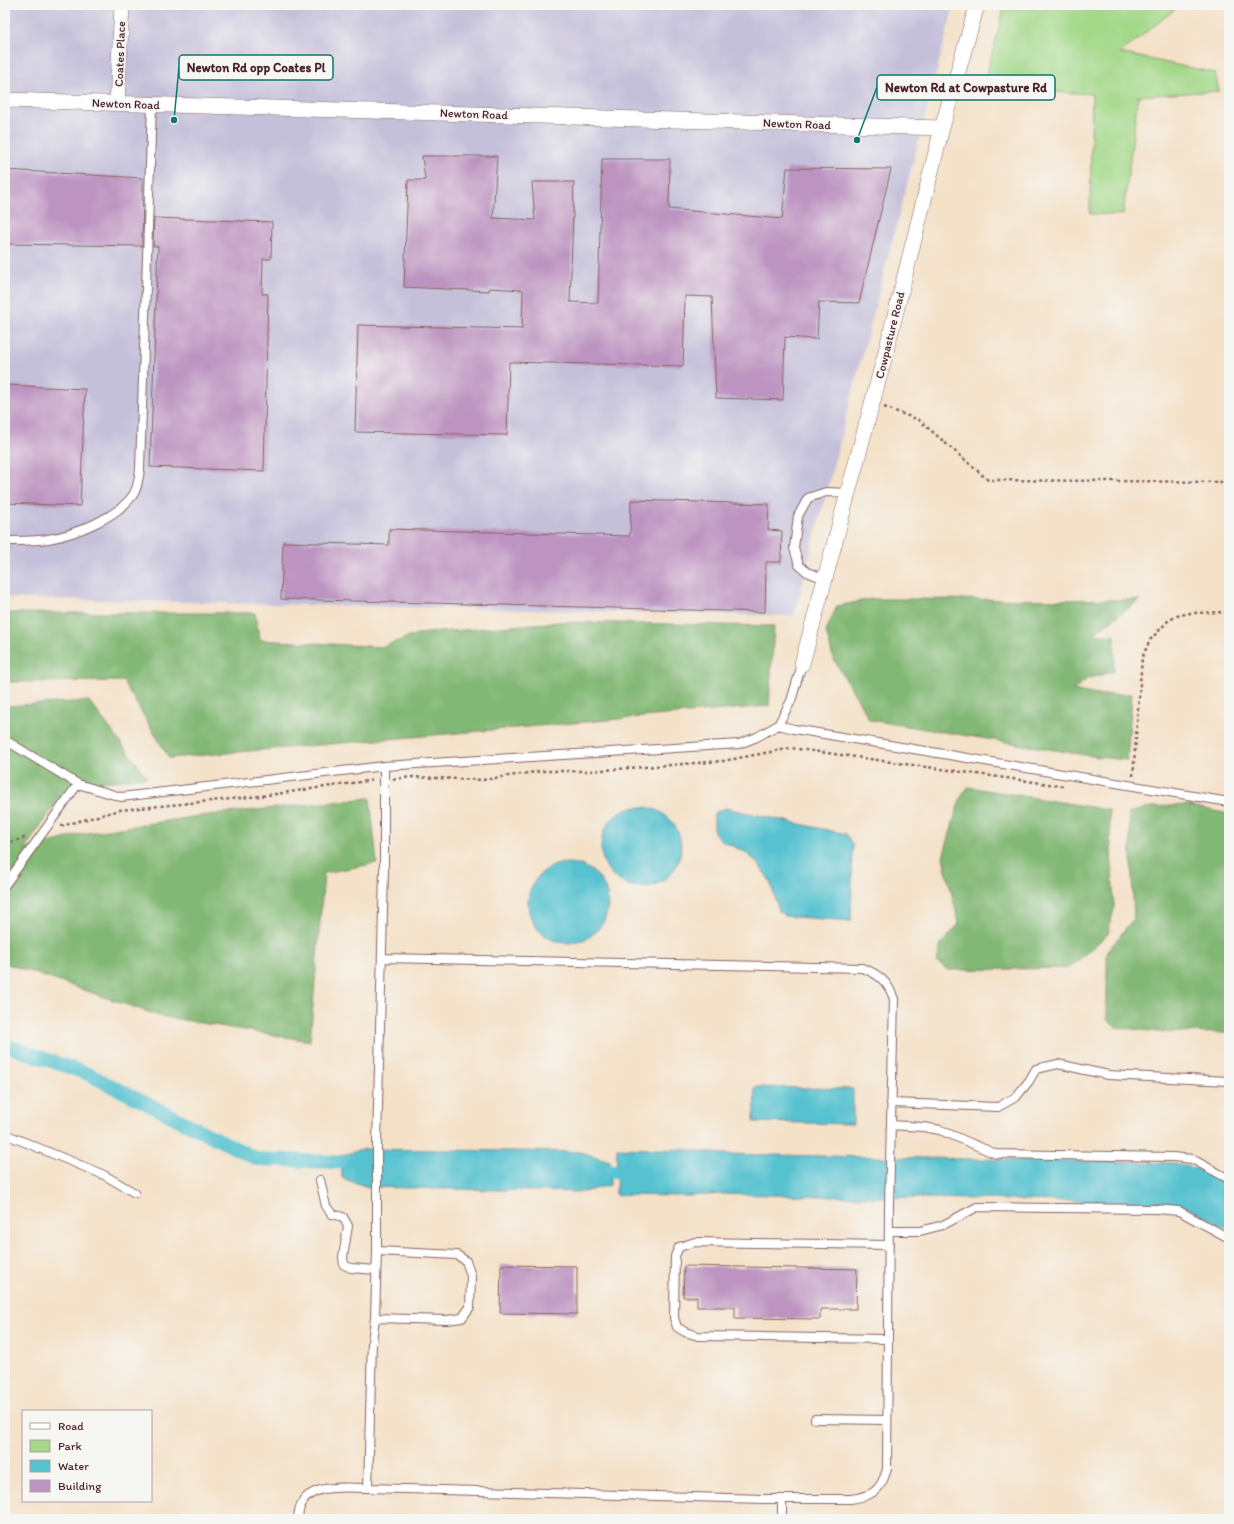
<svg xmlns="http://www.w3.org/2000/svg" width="1234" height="1524" font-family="Itim,sans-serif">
<rect width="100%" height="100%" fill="#f6f6f2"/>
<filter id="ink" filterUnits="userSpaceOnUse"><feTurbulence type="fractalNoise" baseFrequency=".025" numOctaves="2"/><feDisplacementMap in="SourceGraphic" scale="8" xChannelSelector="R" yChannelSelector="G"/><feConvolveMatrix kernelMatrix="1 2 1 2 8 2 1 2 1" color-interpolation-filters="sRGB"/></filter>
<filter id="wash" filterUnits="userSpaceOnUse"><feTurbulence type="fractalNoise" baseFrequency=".012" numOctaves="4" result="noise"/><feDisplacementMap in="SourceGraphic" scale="16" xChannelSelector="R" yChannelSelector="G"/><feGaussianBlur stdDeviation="0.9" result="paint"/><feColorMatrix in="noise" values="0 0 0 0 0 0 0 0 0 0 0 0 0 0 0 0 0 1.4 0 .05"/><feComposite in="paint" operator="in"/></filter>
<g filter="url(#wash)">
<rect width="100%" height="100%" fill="#f4e1c8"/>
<path fill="#c5c0da" d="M5,5h949l-160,611 -789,-18z"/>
<path fill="#a3d888" stroke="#767c5a" d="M1005,5h169v5l-54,43 95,20 4,18 -81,5 -15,119 -33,-1 2,-120 -109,-6z"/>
<path fill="#82b874" stroke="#666c50" d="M872,599l268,1 -38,27 -8,7 21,2 -1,35 -27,8 -14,11 24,5 35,-1 -5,66 -29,-3 -228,-37 -37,-62 -7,-27 11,-25z
M5,613h250l5,27 121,7 36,-13 142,-12 215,4 -5,80 -600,52 -46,-77 -118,1z
M89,701l58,76 -79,9 -44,64 57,-16 118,-18 171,-18 7,65 -53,10 -14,168 -150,-25 -155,-53v-257z
M968,787l141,23 5,98 -6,26 -39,34 -121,2 -11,-8 4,-18 18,-20 -16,-67 17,-58z
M1186,805l43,9v219l-70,-1 -43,-5 -9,-7v-68l27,-34 -5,-105 22,-6z"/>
<path fill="#56c2d0" stroke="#50707e" d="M601 847a40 40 0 1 1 80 0a40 40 0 1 1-80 0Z
M725,808l121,26 7,11 -2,76 -67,-5 -5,-5 -9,-30 -13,-19 -12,-10 -23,-11 -8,-9v-19z
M528 903a40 40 0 1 1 80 0a40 40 0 1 1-80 0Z
M755,1087l98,2v35l-99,-2z
M617,1148l74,2 31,4 452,9c21,3 37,13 55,22v45c-19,-10 -39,-25 -60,-27l-446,-9 -36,2 -71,-1z
M366,1149l214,3 30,9v24l-27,7 -215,-5 -26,-9 -1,-23z"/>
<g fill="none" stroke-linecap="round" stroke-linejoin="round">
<path stroke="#56c2d0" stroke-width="14" d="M5,1045l83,29 169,85 103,4
M592,1171h24"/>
</g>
<g id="blocks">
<path fill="#bd94c1" d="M422,156h75l-4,62 42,2 -3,-38h42l-4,120 28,1 4,-144h68l-1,50 113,10 5,-51 104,1 -32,134 -40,-1 -2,37 -32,-2 -2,63 -67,-2 -4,-101 -27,-1 -2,70 -174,-4 -2,73 -152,-3 3,-107 164,4 1,-39 -34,-2v3l-85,-4 4,-107h17z
M5,170l138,8 -1,68 -137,-2z
M154,218l118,4 -1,37h-8l-1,35h6l-4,177 -114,-4 8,-221h-5z
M5,385l80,4 -5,117 -75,-3z
M631,500l138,4 -1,26 14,1 -1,31h-15l-1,50 -484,-13 2,-57 106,3v-16l241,7z
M501,1265l76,1v48l-77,-1z
M684,1266l173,3 -1,40h-36v10l-85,-1v-11h-38v-10h-14z"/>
</g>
</g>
<g filter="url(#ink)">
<use href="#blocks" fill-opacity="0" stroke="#866362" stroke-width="1"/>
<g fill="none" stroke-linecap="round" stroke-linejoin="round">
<defs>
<path id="service" d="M5,541c14,0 29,0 43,-2 26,-4 70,-22 85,-44 5,-7 6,-18 7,-26l12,-364
M825,579l-18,-7 -8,-7 -5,-17 4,-32 10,-18 18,-6 22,1
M778,725l16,4 435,73
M5,740l73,44 43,13 263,-31 355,-22 18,-7 21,-12 13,-24 11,-37
M5,885l73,-101
M891,1103l107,4 18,-10 13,-16 7,-12 22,-5 50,11 121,6
M891,1125l32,2 17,3 56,24 177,3 19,2 37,20
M5,1134l99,41 31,18
M320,1180l6,26 6,8 11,3 5,9 -5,31 1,8 7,3 25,2
M889,1231h31l23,-6 34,-18 178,2 24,2 50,27
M375,1318l72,2 15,-2 8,-11 1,-31 -5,-15 -9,-6 -80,-4
M888,1339l-190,-3 -13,-4 -8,-5 -3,-9 1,-62 4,-9 16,-5 194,3
M815,1419l72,1
M368,1488l4,-146 3,-24 2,-67v-106l7,-274v-105
M298,1519c1,-38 43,-31 70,-31l396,11h87c21,-3 30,-8 36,-30l2,-264 5,-206c-6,-17 -15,-25 -32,-31l-479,-10
M782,1519v-20"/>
<path id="minor" d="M5,100l937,28
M117,104l5,-99
M802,664l82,-305 58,-231 35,-123"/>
</defs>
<use href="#service" stroke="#866362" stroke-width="10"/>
<use href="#minor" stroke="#866362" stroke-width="16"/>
<path stroke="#866362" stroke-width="2.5" stroke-dasharray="3 3" stroke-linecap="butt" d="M884,407l35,13 69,60 241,2
M1133,776l9,-118 8,-18 18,-19 9,-5 13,-3 39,-1
M393,779l20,-2 70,3 58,-9h49l133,-10 68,-13 272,38
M61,826l59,-16 141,-14 113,-16
M5,844l22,-7"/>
<use href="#service" stroke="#fff" stroke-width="8"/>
<use href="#minor" stroke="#fff" stroke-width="15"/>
</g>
</g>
<g text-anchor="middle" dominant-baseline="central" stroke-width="3.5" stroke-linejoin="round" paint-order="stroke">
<g font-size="12" fill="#4a1f2b" stroke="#f6f6f2">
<text transform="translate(120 54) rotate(-88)">Coates Place</text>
<text transform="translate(126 104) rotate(2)">Newton Road</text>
<text transform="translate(474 114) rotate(2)">Newton Road</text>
<text transform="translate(797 124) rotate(2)">Newton Road</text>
<text transform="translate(890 335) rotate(-76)">Cowpasture Road</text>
</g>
</g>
<path fill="none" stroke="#0f766e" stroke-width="1.5" d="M174 120L179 67M857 140L877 87"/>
<g fill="#0f766e" stroke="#f6f6f2" stroke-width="1.5">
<circle cx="174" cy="120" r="4"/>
<circle cx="857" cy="140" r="4"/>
</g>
<g fill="#f6f6f2" stroke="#0f766e" stroke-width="1.5">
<rect x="179" y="55" width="154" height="25" rx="4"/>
<rect x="877" y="75" width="178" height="25" rx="4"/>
</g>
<g font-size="13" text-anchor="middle" font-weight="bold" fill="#4a1f2b">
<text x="256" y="72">Newton Rd opp Coates Pl</text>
<text x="966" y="92">Newton Rd at Cowpasture Rd</text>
</g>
<rect width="1234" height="1524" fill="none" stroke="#f6f6f2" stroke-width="20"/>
<rect x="22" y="1410" width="130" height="92" fill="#f6f6f2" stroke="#b1a0a2"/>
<rect x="30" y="1423" width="20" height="6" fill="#ffffff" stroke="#b1a0a2"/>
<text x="58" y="1430" font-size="12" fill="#4a1f2b">Road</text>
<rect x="30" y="1440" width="20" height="12" fill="#a3d888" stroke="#b1a0a2"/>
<text x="58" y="1450" font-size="12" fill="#4a1f2b">Park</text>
<rect x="30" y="1460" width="20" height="12" fill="#56c2d0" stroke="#b1a0a2"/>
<text x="58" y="1470" font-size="12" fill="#4a1f2b">Water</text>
<rect x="30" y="1480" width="20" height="12" fill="#bd94c1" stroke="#b1a0a2"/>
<text x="58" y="1490" font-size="12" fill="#4a1f2b">Building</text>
</svg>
